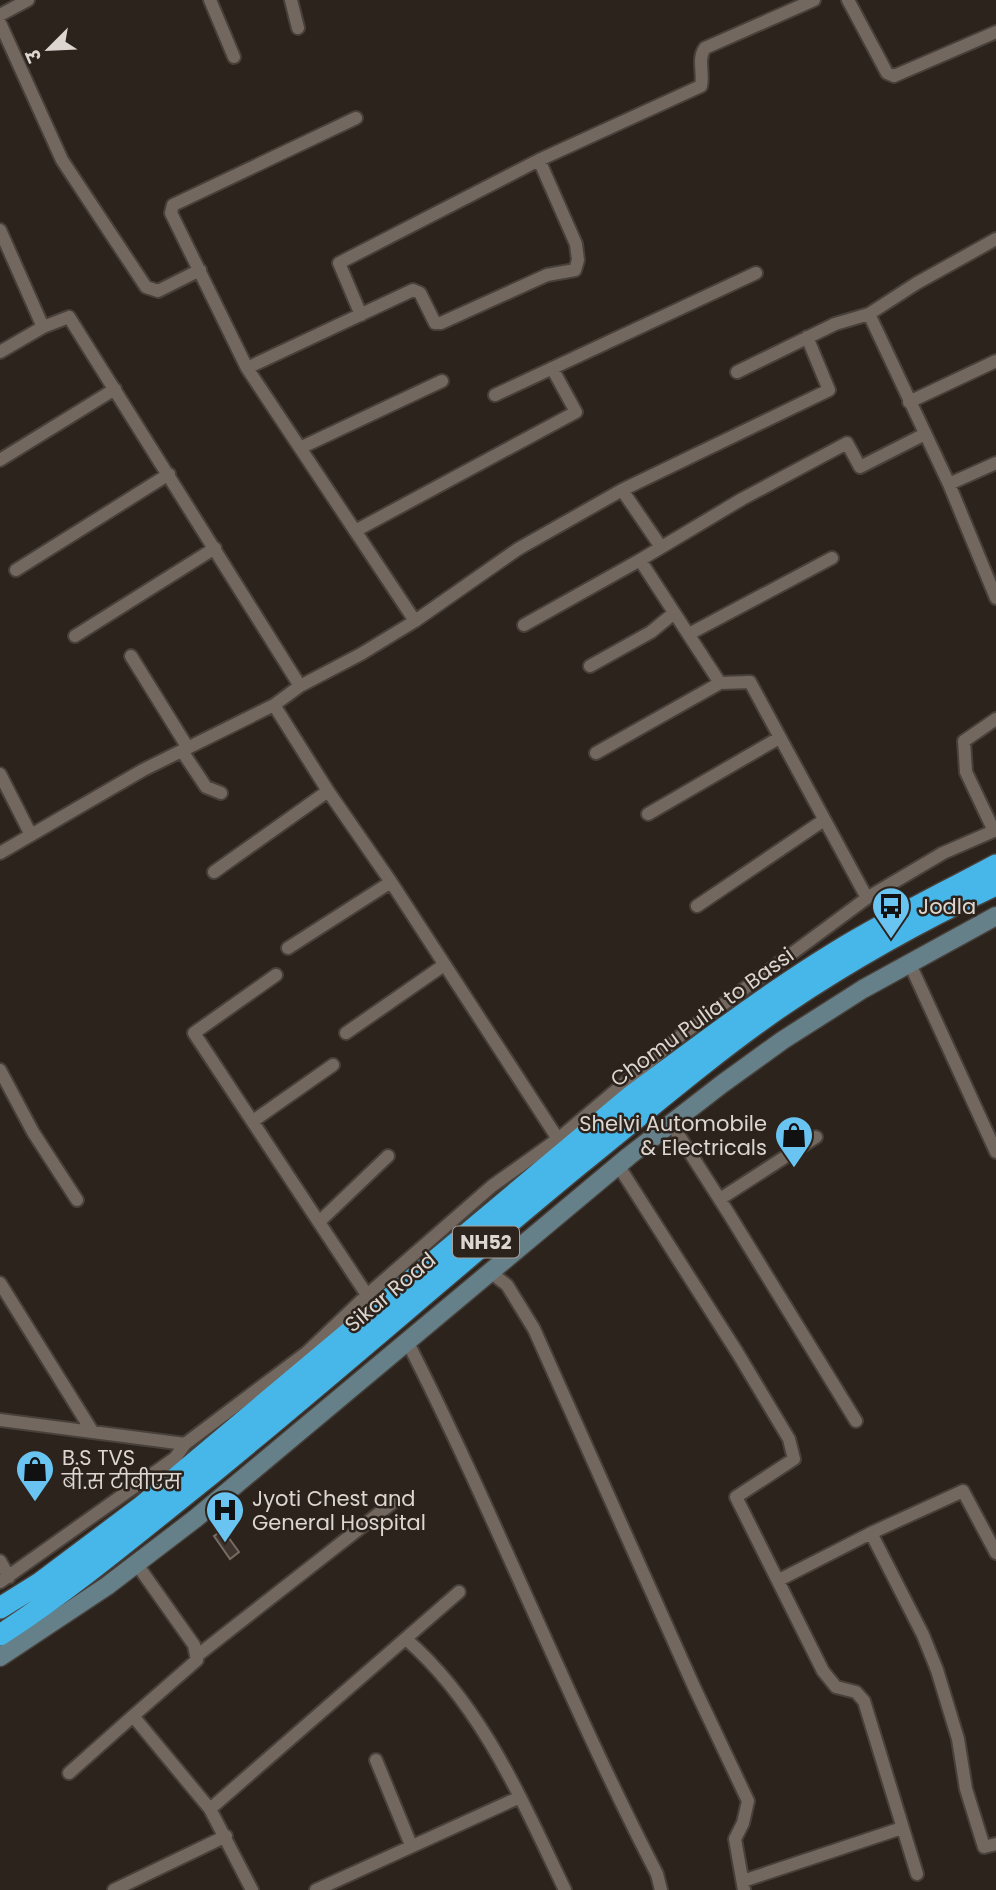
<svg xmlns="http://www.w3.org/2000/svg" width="996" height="1890" font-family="Poppins,'Noto Sans Devanagari',sans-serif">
<rect width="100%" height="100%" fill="#2c231c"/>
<path fill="#41362f" stroke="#776c63" stroke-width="2" d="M223,1530l16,22 -9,7 -16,-23z"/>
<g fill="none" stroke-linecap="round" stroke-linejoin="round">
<defs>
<path id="street" d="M210,0l24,57
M291,0l7,28
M848,0l39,73 7,3 102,-44
M0,15l28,-15
M0,23l62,137 84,127 12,4 42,-21
M356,118l-183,87 -2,8 76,155 168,253
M0,230l43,97 26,-10 231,369
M869,314l80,170 47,114
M361,315l-22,-52 200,-103 162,-74c3,-13 -4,-27 4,-38l109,-48
M0,352l43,-25
M247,368l166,-78 7,3 15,30h6l106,-48 28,-5 3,-10 -2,-16 -37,-84
M737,372l98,-48 34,-10 48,-31 79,-44
M495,395l261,-122
M909,402l87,-41
M300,448l142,-67
M0,460l115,-71
M949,484l47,-21
M355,531l221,-119 -24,-44
M661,547l-39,-57 207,-100 -22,-53
M640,560l102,-61 105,-56 13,24 65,-33
M16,570l153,-96
M524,625l116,-65 80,123 30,-1 117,216
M689,634l143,-76
M75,636l140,-88
M131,656l57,92
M590,666l61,-34 23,-19
M182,751l24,36 15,6
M596,753l124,-70
M0,774l31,61
M648,814l131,-76
M994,831l-28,-59 -2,-31 32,-22
M0,853l143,-83 131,-65
M214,872l114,-81
M697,906l127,-86
M288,948l103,-66
M909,962l87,190
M276,975l-82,58 173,262
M346,1033l98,-68
M0,1070l33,62 44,68
M253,1121l80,-56
M671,1123l58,91 127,207
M558,1139l-167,-257 -63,-91 -54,-86 26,-19 61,-32 54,-33 103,-72 104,-59
M618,1165l119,187 52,87 5,20 -58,38 87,174 13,16 20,5 8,9 53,173
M720,1199l96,-62
M319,1222l69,-66
M490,1272l17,13 27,44 161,360 53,112 -5,22 -8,16 9,51
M0,1283l92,148
M407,1341c89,175 160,359 250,533l4,16
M0,1420l185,24
M871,1533l52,102 14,35 21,69 8,50 18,58 12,-3
M0,1561l9,16
M136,1563l58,82 3,15 -64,56 77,93 42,81
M779,1580l92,-47 92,-42 33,62
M0,1582l175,-124 10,-14 121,-91 61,-58 125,-109 66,-47 121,-102 188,-139 76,-45 53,-23
M406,1639c76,66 116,162 159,251
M198,1655l198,-155
M376,1760l35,85
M69,1773l64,-57
M210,1809l249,-217
M743,1881l159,-53
M114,1890l112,-54
M316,1890l204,-93"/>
<path id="secondary" d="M0,1657l107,-71 89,-68 433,-362 93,-72 61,-44 80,-51 133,-73"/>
<path id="highway" d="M0,1608l40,-25 101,-76 489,-410c68,-50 134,-101 206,-145 52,-32 106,-58 160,-87
M0,1635c74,-48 141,-105 210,-160 125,-102 246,-209 370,-311 67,-54 132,-110 203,-159 67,-45 140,-86 213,-120"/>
</defs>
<use href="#street" stroke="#48403b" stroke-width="16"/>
<use href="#secondary" stroke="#48403b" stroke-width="21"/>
<use href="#highway" stroke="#48403b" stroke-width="24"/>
<use href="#street" stroke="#73685f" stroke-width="12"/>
<use href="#secondary" stroke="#668089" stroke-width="18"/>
<use href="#highway" stroke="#47b7ea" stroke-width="21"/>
</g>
<defs>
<symbol id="bus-pin" viewBox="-11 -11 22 30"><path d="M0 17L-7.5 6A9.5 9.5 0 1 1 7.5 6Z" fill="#69c4f1" stroke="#2c231c"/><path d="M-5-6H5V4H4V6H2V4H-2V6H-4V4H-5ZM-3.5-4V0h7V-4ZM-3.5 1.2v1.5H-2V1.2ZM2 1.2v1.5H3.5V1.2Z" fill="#111"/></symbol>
<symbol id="shop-pin" viewBox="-11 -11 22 30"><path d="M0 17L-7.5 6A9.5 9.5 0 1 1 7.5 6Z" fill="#69c4f1" stroke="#2c231c"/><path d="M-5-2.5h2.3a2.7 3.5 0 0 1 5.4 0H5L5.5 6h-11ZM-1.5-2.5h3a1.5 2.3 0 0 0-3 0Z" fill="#111"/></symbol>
<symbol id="hospital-pin" viewBox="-11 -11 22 30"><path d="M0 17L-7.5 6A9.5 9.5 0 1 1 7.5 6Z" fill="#69c4f1" stroke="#2c231c"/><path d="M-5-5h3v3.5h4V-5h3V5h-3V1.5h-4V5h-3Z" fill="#111"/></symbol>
</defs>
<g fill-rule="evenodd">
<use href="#bus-pin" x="869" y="884" width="44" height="60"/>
<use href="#shop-pin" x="772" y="1113" width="44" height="60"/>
<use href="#shop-pin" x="13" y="1447" width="44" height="60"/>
<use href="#hospital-pin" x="203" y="1488" width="44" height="60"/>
</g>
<g text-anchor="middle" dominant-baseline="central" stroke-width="5" stroke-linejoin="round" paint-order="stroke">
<rect fill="#2c231c" stroke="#a7a09a" stroke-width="2" x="453" y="1226.5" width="66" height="31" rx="5"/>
<g font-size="19" font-weight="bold" fill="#dcd5d0">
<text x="486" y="1242">NH52</text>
</g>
<g font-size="21" fill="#dcd5d0" stroke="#2c231c" text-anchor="start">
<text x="918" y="906">Jodla</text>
<text x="767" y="1123" text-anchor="end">Shelvi Automobile<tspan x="767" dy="24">&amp; Electricals</tspan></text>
<text x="62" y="1457">B.S TVS<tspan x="62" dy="24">बी.स टीवीएस</tspan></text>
<text x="252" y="1498">Jyoti Chest and<tspan x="252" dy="24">General Hospital</tspan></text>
</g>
<g font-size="21" fill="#dcd5d0" stroke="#2c231c">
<text transform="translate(702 1017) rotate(-36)">Chomu Pulia to Bassi</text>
<text transform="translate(390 1292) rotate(-40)">Sikar Road</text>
</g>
</g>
<g transform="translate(49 49) rotate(246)" stroke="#2c231c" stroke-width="5" paint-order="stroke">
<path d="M0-5L12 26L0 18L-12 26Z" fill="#dcd5d0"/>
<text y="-10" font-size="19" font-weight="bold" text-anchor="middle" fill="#dcd5d0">उ</text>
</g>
</svg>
